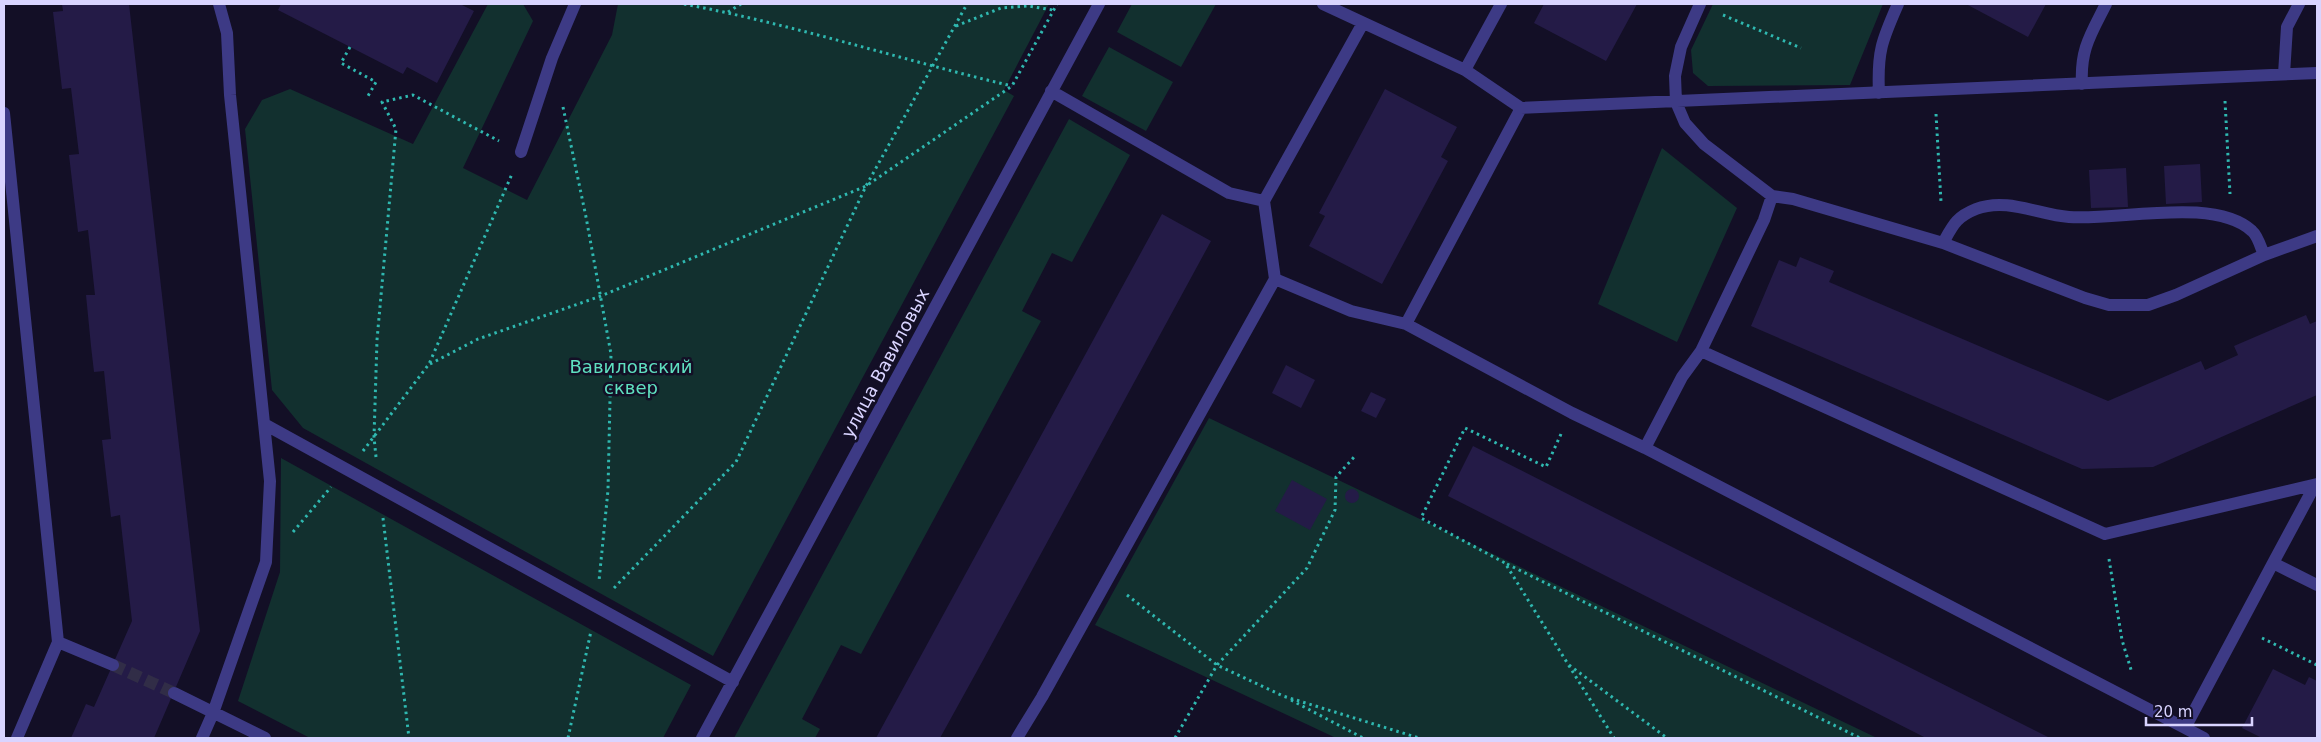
<svg xmlns="http://www.w3.org/2000/svg" width="2321" height="742" font-family="'DejaVu Sans',sans-serif">
<rect width="100%" height="100%" fill="#130f26"/>
<path fill="#12302f" d="M488,4h35l10,17 -70,147 64,32 85,-165 6,-31h431l-45,86 10,6 -301,560 -410,-228 -31,-38 -27,-261 17,-29 28,-11 123,55z
M1132,4h84l-35,63 -64,-35z
M1713,4h170l-33,81 -142,1 -15,-13 -2,-23z
M1109,47l64,35 -27,49 -64,-35z
M1069,119l61,36 -58,107 -20,-9 -30,58 19,10 -180,333 -20,-9 -39,74 18,10 -5,9h-81z
M1662,148l75,60 -60,134 -79,-38z
M1209,418l668,320h-541l-241,-113z
M281,458l410,227 -28,53h-353l-72,-37 42,-129z"/>
<path fill="#241b47" d="M62,4h67l71,627 -46,107h-83l15,-34 8,3 38,-86 -12,-106 -9,2 -9,-77 9,-1 -7,-68 -10,1 -3,-26 -5,-51h9l-7,-65 -10,2 -9,-77 10,-1 -8,-66 -9,1 -9,-77 10,-1z
M281,4h179l14,7 -37,72 -30,-16 -4,7 -125,-64z
M1544,4h93l-31,57 -72,-38z
M1966,4h80l-18,33z
M1385,89l72,38 -16,30 7,4 -66,123 -73,-38 16,-30 -6,-3z
M2200,164l2,38 -36,2 -2,-38z
M2126,168l2,39 -37,1 -2,-38z
M1162,214l49,27 -229,421 -42,76h-64z
M1800,257l34,14 -5,11 279,119 93,-40 4,9 33,-15 -4,-9 72,-31 4,9 7,-3v74l-164,72 -71,2 -331,-143 28,-66 17,7z
M1286,365l29,15 -14,28 -29,-15z
M1371,392l15,7 -10,19 -15,-7z
M1473,446l428,217 149,75h-124l-478,-242z
M1292,480l35,19 -17,31 -35,-19z
M1345 496a7 7 0 1 1 14 0a7 7 0 1 1-14 0Z
M2273,669l32,16 4,-8 8,4v57h-55l-20,-10z"/>
<g fill="none" stroke-linecap="round" stroke-linejoin="round">
<path stroke="#312d47" stroke-width="12" stroke-dasharray="12 6" stroke-linecap="butt" d="M113,665l61,28"/>
<path stroke="#2fb8b0" stroke-width="3" stroke-dasharray="2.5 4" stroke-linecap="butt" d="M684,4c111,21 218,56 328,82
M728,12l13,-8
M1723,15l78,33
M956,26l45,-18 27,-2 25,4
M350,47l-9,16 35,19 -8,14
M2225,101l5,93
M563,107l23,110 25,137 -3,136 -9,91
M1936,114l5,88
M430,364l48,-25 123,-43 265,-110 146,-100 45,-82
M1561,434l-15,33 -81,-39 -44,90 84,45 109,175
M363,451l66,-87 83,-190
M376,457l-2,-20 3,-97 19,-211 -14,-27 31,-7 86,46
M383,518l26,220
M293,532l38,-45
M2109,559l13,81 10,33
M1507,564l353,174
M614,588l122,-126 130,-276 101,-182
M1127,595l90,70 66,31 136,42
M2262,638l55,27
M1569,665l98,73
M1291,700l72,38
M568,738l23,-107
M1175,738l42,-73 90,-97 28,-58 1,-33 19,-21"/>
<path stroke="#3d3a85" stroke-width="12" d="M1323,4l142,66 56,38 796,-35
M1700,4l-19,43 -6,29 1,26 9,21 19,21 68,52 21,3 150,44 142,55 24,7h39l28,-10 88,-40 53,-19
M1465,70l36,-66
M2284,74l3,-47 12,-23
M2082,84c-2,-35 9,-50 24,-80
M1879,93c-2,-41 3,-53 19,-89
M1521,108l-115,216 166,89 73,35 540,280 88,-165 44,22
M4,113l54,529 -41,96
M521,152l31,-94 23,-54
M1772,196l-8,24 -63,131 404,183 212,-50
M1264,201l99,-178
M1943,243c10,-18 13,-26 33,-34 31,-12 63,6 93,8 49,4 145,-21 183,14 6,5 9,17 12,24
M1275,279l76,32 55,13
M266,425l467,257
M1645,448l37,-71 19,-26
M2273,563l42,-78
M58,642l55,23
M174,693l91,45
M2185,728l19,10
M202,738l11,-25 53,-151 4,-81 -40,-386 -3,-62 -8,-29
M702,738l397,-734
M1017,738l25,-41 233,-418 -11,-78 -35,-8 -178,-102"/>
</g>
<g text-anchor="middle" dominant-baseline="central" stroke-width="5" stroke-linejoin="round" paint-order="stroke">
<g font-size="18" fill="#d9d4ff" stroke="#130f26">
<text transform="translate(885 363) rotate(-62)">улица Вавиловых</text>
</g>
<g font-size="18" fill="#5fe0c0" stroke="#130f26">
<text x="631" y="366">Вавиловский<tspan x="631" dy="21">сквер</tspan></text>
</g>
</g>
<rect width="2321" height="742" fill="none" stroke="#d9d4ff" stroke-width="10"/>
<path d="M2146 717v8h106v-8" fill="none" stroke="#d9d4ff" stroke-width="2.5"/>
<text x="2154" y="717" font-size="15" fill="#d9d4ff" stroke="#130f26" stroke-width="4" paint-order="stroke">20 m</text>
</svg>
